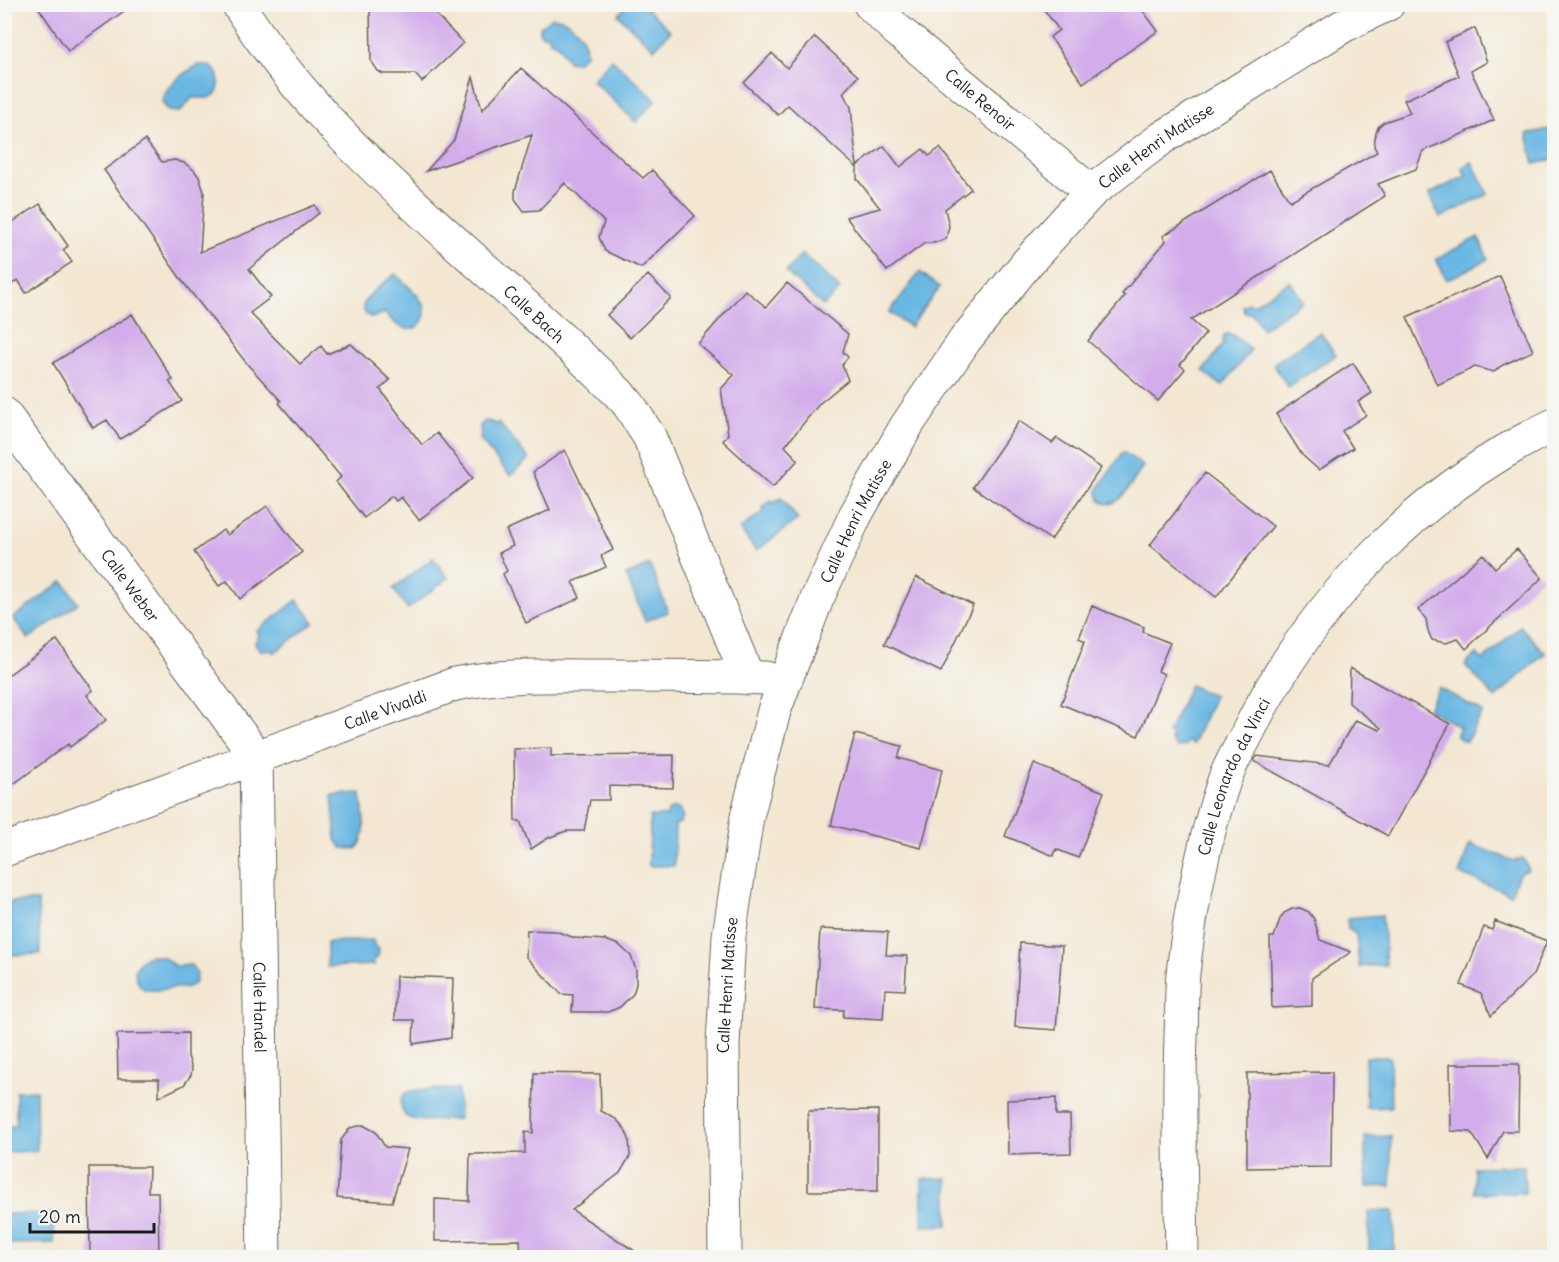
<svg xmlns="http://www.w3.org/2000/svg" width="1559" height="1262" font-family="Delius,sans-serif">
<rect width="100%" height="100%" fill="#f6f6f2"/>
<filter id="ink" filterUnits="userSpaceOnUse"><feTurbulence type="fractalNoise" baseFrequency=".0167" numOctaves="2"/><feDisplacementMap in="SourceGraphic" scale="12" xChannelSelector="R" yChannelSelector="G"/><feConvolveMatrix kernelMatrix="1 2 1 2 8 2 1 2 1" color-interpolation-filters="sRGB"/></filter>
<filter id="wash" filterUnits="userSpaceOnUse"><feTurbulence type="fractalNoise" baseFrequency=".008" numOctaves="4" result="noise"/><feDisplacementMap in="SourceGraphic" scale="24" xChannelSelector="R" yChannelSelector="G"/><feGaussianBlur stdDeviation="1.35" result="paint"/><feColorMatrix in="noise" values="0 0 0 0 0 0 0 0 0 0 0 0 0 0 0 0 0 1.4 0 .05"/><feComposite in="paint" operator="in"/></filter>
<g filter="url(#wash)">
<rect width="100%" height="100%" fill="#f3e7d2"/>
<path fill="#69b7e3" stroke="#426a80" stroke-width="1.5" d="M627,5h16l28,26 -17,18 -36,-34z
M552,17c18,1 35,18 34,37l-9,8 -9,-1 -9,-15 -9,-6 -2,-5h-6l-3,-3 1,-5z
M612,59l44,41 -20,22 -44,-42z
M199,65h10c12,7 16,30 -2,33 -5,1 -10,-1 -15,0l-12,14 -11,-1 -7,-9c1,-15 24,-31 37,-37z
M1554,128v31l-20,5 -7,-30z
M1472,162l16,32 -48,24 -11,-24 37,-18 -4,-9z
M1478,237l10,22 -41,21 -11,-21z
M802,254l38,35 -17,17 -37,-34z
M920,272l20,15 -30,40 -21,-15z
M395,274c9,9 21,17 27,28 7,11 0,28 -14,27 -10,-1 -17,-10 -24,-16l-12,5c-26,-12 13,-35 23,-44z
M1290,281l13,20 -41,28 -9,-15 -9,-2 -1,-6 5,-3 5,2z
M1320,332l16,23 -48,32 -15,-23z
M1226,334h6l19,16 -29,36 -19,-15 21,-28 -1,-5z
M485,421l7,1 3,3 3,-3 31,37 -19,17 -31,-38 2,-1 -1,-11z
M1123,452l20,14c-7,11 -25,46 -40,36 -5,-3 -5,-8 -5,-13z
M781,498l17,21 -42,32 -16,-22 24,-18 -1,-4 7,-6 4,2z
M433,558l15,20 -40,31 -15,-20z
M650,565l18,47 -23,9 -19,-46z
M63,581l15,22 -50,36 -15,-21z
M297,600l17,22 -40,31 -3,-3h-11l-5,-7 4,-9 -2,-3z
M1520,626l25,27 -50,45 -30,-33 12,-11 6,6z
M1190,685l24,11 -21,48 -5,-2 -4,4 -8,1 -5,-7 1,-5 -4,-2z
M1439,688l44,24 -17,30 -10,-6 4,-9 -32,-18z
M361,793c1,17 9,44 -5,56l-14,-1 -6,-8 -4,-45z
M673,808l6,1 4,8 -3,6 -5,2 -1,41h-25l1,-50h17l1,-5z
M1470,844l44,17 9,-3 6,12 -10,3 -8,21 -52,-20z
M38,901l2,53 -29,1 -2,-53z
M1382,915l4,50 -27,2 -3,-33 -8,-5 -1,-11z
M373,940l1,5 5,4 -1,8 -4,2v6l-47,2v-25z
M151,955l12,2 12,9 16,-1 6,8 -2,10c-8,7 -14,4 -23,5 -19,3 -35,8 -37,-18l6,-10z
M1365,1057h25l1,50 -25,1z
M458,1089l1,30c-15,0 -33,4 -47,0 -11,-2 -15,-19 -6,-26 10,-6 40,-3 52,-4z
M36,1090l1,61 -30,1 -1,-26h10v-35z
M1391,1136v50l-25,1 -1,-50z
M1524,1166l1,27h-51v-26z
M948,1178v47l-26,1v-47z
M1368,1211h26v46h-25z
M53,1213l1,30 -49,1v-30z"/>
<g id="blocks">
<path fill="#d3adeb" d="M36,4h98l-66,47z
M370,4h56l37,39 -41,39 -7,-8h-32l-5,-3 -7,-10z
M1040,4h98l20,27 -75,52 -33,-46 9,-7z
M1475,28l12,34 -16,9 23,49 -71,31 -7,18 -38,15 7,12 -194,124 15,13 -26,32 5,4 -27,32 -70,-60 37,-45 -3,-2 44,-53 -3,-5 107,-66 20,31 87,-49 -3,-6 2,-14 3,-6 5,-4 26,-9 -6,-13 55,-24 -14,-34z
M815,37l43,39 -15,17 8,14 6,61 -69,-63 -10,10 -34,-32 28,-30 15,15z
M521,68l122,110 9,-8 43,46 -54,52 -36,-17 -6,-14 5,-15 -39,-39 -26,27 -15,1 -9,-12v-8l17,-56 -106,36 28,-31 19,-63 9,33z
M145,140l17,22 13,-2 9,3 10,7 5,7 5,15 -4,60 115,-47 4,8 -70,56 22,28 -21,16 50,51 21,-18 6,8 24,-10 39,36 -10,9 42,56 15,-12 36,45 -54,42 -18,-23 -5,4 -4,-5 -28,22 -28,-36 5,-5 -62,-74 2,-2 -33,-36 -65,-83 -79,-112z
M884,146l16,21 23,-18 6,7 11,-8 31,41 -26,20 4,17 -3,13 -12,4h-9l-38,28 -41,-54 34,-9 -23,-29v-13z
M40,204l28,42 -5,4 9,12 -46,31 -8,-13 -14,9v-61z
M648,275l23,23 -41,40 -23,-23z
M1500,276l33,75 -32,15 -7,6 -19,-5 -38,18 -30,-68z
M787,283l61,51 -5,18 5,5 -6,8 6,15 -28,23 -35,43 13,14 -25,27 -50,-46 5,-7 -7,-45 13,-14 -36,-31 47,-54 21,17z
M132,314l41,66 -4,1 13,20 -62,38 -13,-19 -14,8 -40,-65z
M1353,363l19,30 -14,9 8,13 -24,16 11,17 -34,22 -17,-15 -26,-41z
M1019,421l33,22 5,-5 44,30 -50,72 -78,-53z
M565,450l48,100 -12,6 5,11 -33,15 7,16 -54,25 -23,-49 4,-3 -8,-18 14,-7 -7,-16 44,-20 -17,-38z
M1205,473l68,53 -57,71 -66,-52z
M267,506l35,46 -62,47 -13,-18 -8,5 -25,-34 29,-22 4,5z
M1517,549l25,29 -76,71 -8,-10 -12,4 -14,-3 -4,-9 -2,-12 -8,-9 65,-56 12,14z
M916,577l57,28 -32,67 -57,-28z
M1092,606l52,21 -1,5 27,11 -12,28 6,3 -26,62 -77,-32 24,-63 -6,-3z
M57,640l36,50 -6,5 19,25 -36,27 -2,-3 -64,47v-113z
M1350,668l100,56 -62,112 -134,-75 3,-5 72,9 26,-45 25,10 1,-2 -32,-25z
M855,734l47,12 -4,12 44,12 -21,78 -90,-23z
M551,748v8l123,-1 -1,33 -64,-2v14h-19l-6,31h-18l-18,7 -17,11 -11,-28h-5l-1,-72z
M1034,764l70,28 -26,66 -22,-9 -2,7 -49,-20z
M1300,908l9,4 5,7 6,21 31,12 -39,26v28l-40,2 -2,-71h4l6,-18 4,-6 8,-4z
M1495,921l52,20 -14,34 -42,41 -10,-23 -20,-8 23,-58 8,3z
M820,929l68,3 -2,23 21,1 -2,34 -20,-1 -2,30 -40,-2 1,-7 -29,-1z
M527,930l28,1 20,7 30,2 14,5 12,11 5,14v14l-3,10 -13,13 -12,5h-36l1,-17 -12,-1 -35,-37z
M1020,943l42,3 -6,84 -41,-3z
M396,976l57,2 -2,60 -38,6 1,-24h-19z
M188,1033v23l4,13 -1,6 -7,10 -25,12v-18h-41l-1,-45z
M1450,1064h69l-1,67h-15l-15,28 -17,-27 -20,-1z
M1332,1072l-1,95 -84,1v-95z
M534,1073l66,1 1,37 15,8 8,9 5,11 1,17 -10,17 -48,37 72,47h-123l-1,-17 -85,1v-42l34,2 1,-47 55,-1v-21l8,1z
M1056,1098v17h14l1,38 -63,2 -1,-55z
M878,1110v81h-70v-80z
M363,1125l13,7 9,15 23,2 -16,53 -55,-4 4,-58 9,-12z
M89,1167h60l-1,25h10l1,65h-69z"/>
</g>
</g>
<g filter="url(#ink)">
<use href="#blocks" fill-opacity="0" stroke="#67635c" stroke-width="1.5"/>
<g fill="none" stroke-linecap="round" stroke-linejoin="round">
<defs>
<g id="minor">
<path id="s1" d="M238,4c72,117 182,205 282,297 28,26 57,51 84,78 8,8 18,17 25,26 7,10 13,21 20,31l99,242"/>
<path id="s2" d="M870,4l27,26 194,162"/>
<path id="s3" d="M4,414l252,342 8,502"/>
<path id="s4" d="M4,850l451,-166c48,-10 97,-8 146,-8 55,0 110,0 165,2"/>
<path id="s5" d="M725,1258l-2,-214 6,-108 18,-119 27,-106 12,-32 31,-80 39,-85 51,-89 58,-85 62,-77 64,-71 71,-54 181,-112 45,-22"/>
<path id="s6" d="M1182,1258c-1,-74 -4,-148 -1,-221 1,-22 0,-43 2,-64 7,-62 21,-133 41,-192 6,-17 16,-33 24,-49 63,-130 176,-245 306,-307"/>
</g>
</defs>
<use href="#minor" stroke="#67635c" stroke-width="35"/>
<use href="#minor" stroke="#fff" stroke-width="33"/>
</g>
</g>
<g text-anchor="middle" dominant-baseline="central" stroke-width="4.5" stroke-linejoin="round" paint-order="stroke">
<g font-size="16" fill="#1c1c1c" stroke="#f6f6f2">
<text stroke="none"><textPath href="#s2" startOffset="146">Calle Renoir</textPath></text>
<text stroke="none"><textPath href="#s5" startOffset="1245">Calle Henri Matisse</textPath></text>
<text stroke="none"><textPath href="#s1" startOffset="430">Calle Bach</textPath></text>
<text stroke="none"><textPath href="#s5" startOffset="759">Calle Henri Matisse</textPath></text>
<text stroke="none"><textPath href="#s3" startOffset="213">Calle Weber</textPath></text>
<text stroke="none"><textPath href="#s4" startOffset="406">Calle Vivaldi</textPath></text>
<text stroke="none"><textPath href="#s6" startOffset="489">Calle Leonardo da Vinci</textPath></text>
<text stroke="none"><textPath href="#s5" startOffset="273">Calle Henri Matisse</textPath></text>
<text stroke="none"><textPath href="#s3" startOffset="676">Calle Handel</textPath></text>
</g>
</g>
<rect width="1559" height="1262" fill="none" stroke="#f6f6f2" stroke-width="24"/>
<path d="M30 1223v9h124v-9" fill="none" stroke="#1c1c1c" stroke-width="3"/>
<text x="39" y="1223" font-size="18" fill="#1c1c1c" stroke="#f6f6f2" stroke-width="4.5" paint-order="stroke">20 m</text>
</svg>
